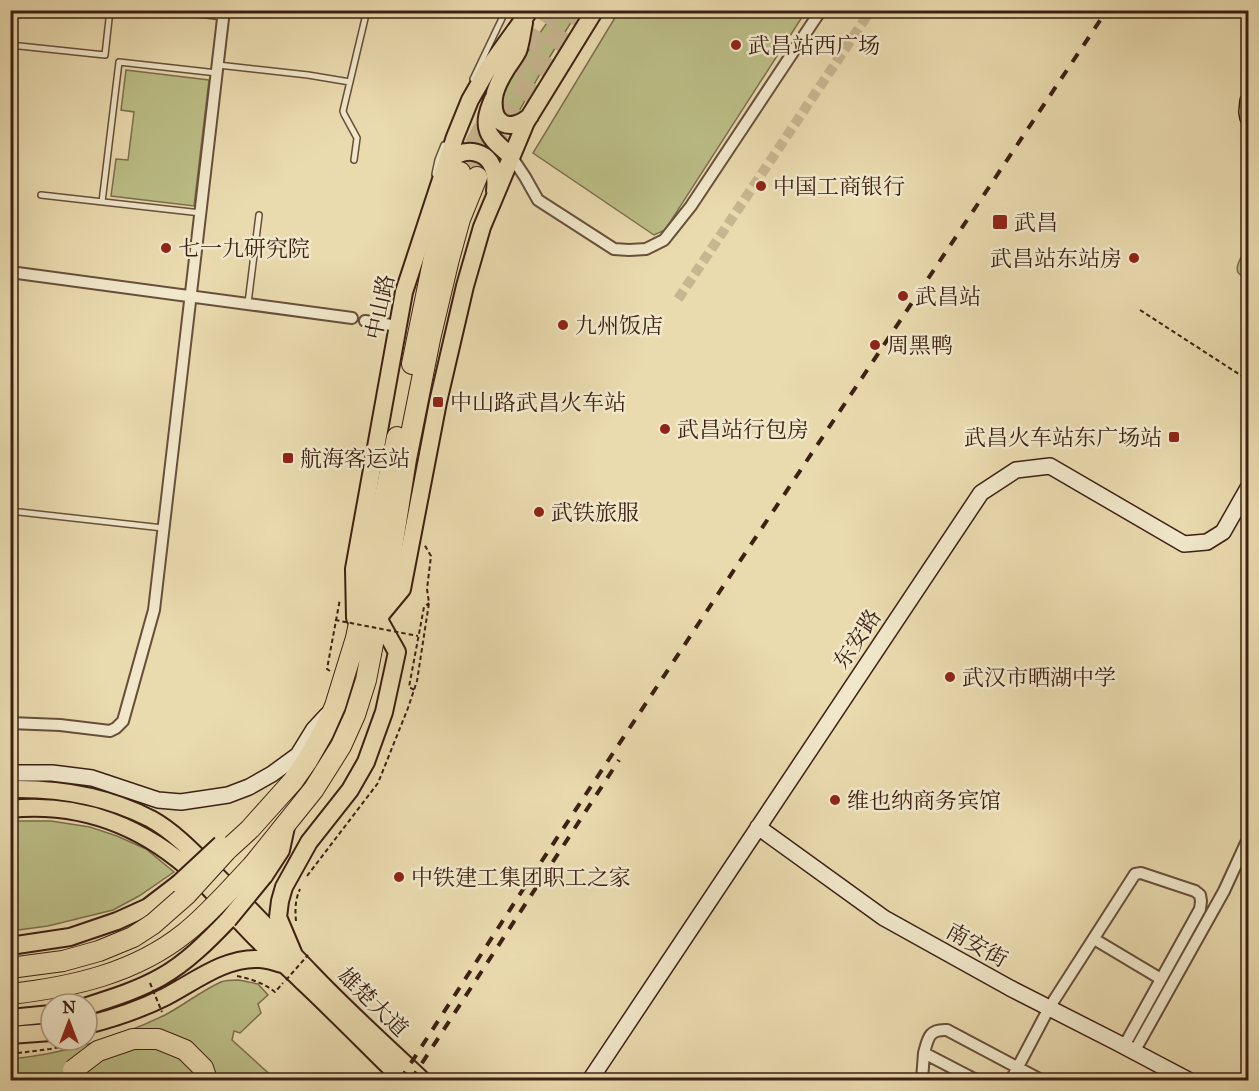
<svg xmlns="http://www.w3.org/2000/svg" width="1259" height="1091" font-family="'IM FELL Great Primer','Noto Serif SC',serif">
<rect width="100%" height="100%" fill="#eadbaf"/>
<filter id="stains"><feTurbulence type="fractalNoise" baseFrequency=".00333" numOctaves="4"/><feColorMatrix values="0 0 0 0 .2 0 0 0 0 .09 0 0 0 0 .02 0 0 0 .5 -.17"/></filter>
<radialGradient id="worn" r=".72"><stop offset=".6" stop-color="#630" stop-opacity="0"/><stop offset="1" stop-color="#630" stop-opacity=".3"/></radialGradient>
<path fill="#bcbe87" stroke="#7c6f4e" stroke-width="1.5" d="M555,11h23l-29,47 -35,62h-3l-12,-10 7,-23 25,-41z
M619,11h187l-141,219 -11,5 -121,-82z
M126,70l83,10 -15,126 -83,-10 5,-37 12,1 6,-48 -13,-2z
M1248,246v31c-21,-2 -6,-21 0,-31z
M10,821h41l39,6 27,9 29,13 28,23 -35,24 -26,14 -65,16 -37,5z
M239,980l19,4 10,11 -10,9 3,9 -21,20 -6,-2 -2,9 44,40h-265v-21c51,-5 107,-21 154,-44 19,-10 36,-24 56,-33 5,-2 12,-2 18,-2z"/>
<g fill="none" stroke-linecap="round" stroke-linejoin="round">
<path stroke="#c7b690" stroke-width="10" stroke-dasharray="10 5" stroke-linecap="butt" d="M678,299l193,-289"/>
<path stroke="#c7b690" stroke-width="20" stroke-dasharray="20 10" stroke-linecap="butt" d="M513,74l41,-64
M460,172l33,-62
M477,177l30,-61 65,-106"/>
<defs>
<path id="lane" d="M164,10l60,7
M10,45l95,10 5,-45
M218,65l90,10 42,7
M473,79l33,-69
M354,160l3,-22 -13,-24 -1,-3 24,-101
M435,174l3,-14 6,-15
M41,195l160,18
M102,202l17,-140 98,11
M248,303l11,-88
M10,511l153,17"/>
<path id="street" d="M511,156l14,21 13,23 76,49 15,1 17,-1 18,-9 27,-34 130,-196
M10,272l342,46
M365,321l33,5
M10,723l50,2 50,6 6,-3 7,-7 31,-111 70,-600
M1094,939l67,40
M1134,1052l90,-161 22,-48 2,-3
M924,1053c4,-15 5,-24 23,-23l94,50
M922,1080l2,-27 52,27
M1011,1080l38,-72 86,-134 6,-1 54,18 5,4 1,6 -1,8 -76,137"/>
<path id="secondary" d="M1248,101l-1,11 1,6
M10,773h42l40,5 66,22 23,2 27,-4 20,-3 21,-8 23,-13 26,-19 16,-26 13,-14
M758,827l126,91 126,70 106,54 72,38
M590,1080l391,-587 35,-23 34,-4 134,78 23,-2 16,-10 25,-44"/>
<path id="primary" d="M524,23c-2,9 -3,20 -6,28 -3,6 -7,11 -11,17 -5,8 -12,20 -13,30 -3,27 16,35 36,18
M493,99c-13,30 -6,37 18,57
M446,168c3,-5 8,-12 13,-14 11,-5 25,-1 31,8 6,9 6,20 5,29
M355,618l-1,-49 50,-277 51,-155 15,-37 19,-33 41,-57
M10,789c49,-1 97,7 141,30 25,14 45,36 65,56 32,32 63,65 95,98 35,37 74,72 111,107
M10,809c72,-7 135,18 187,67 23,22 43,47 66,69 13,12 27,24 40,37 34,32 67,66 100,98
M264,876l17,-26 6,-28
M10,946l60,-9 47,-16 31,-14 30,-23
M294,955l-16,-38 2,-16 4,-14 25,-45 41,-52 16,-28 18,-50 13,-60 -19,-34 24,-29 36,-187 27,-116 17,-59 44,-105 69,-112
M87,1006c25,-8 51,-16 74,-29 25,-14 47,-36 67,-57
M10,1018l41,-4
M87,1025c28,-7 52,-15 78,-28 29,-15 60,-40 94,-38 8,0 15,3 23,5
M10,1035l41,-3"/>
<path id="highway" d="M412,364l22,-107 26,-85
M226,851l24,-22 43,-48 14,-20 16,-28 12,-27 21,-68 41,-201
M253,865l61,-76 27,-43 14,-31 11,-35 12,-62 11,-51 17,-108 24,-120 19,-80 11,-40 17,-42"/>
</defs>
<use href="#lane" stroke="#684f3b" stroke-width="8"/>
<use href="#street" stroke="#684f3b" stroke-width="14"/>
<use href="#secondary" stroke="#3c2014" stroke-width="18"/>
<use href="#primary" stroke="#3c2014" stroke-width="20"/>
<use href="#highway" stroke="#3c2014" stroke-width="22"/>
<path stroke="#3c2014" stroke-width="2" stroke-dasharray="4.5 3" stroke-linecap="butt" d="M1140,310l108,70
M330,671l-3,-2 13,-70
M414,690l-5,-3 15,-80 5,-4
M307,876l71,-93 30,-75 9,-27 12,-78 -2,-14 4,-33 -7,-12
M296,921c-1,-11 -1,-21 4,-32
M237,976c14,3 27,7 38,16l8,-9
M10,1054l40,-5 35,-7"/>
<use href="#lane" stroke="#f1e8cb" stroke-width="5"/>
<use href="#street" stroke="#f1e8cb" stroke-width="10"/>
<use href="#secondary" stroke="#f1e8cb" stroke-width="15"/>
<use href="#primary" stroke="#eadbaf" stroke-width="16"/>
<use href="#highway" stroke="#eadbaf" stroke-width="20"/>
<path stroke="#3c2014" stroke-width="4" stroke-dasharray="10 10" stroke-linecap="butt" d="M400,1080l122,-189 204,-309 381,-572
M411,1080l208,-320"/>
<defs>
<path id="primary-bridge" d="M178,884l43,-40
M228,920l36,-44"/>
<path id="highway-bridge" d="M10,968l53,-7 36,-10 34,-14 20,-13 33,-29 40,-44
M10,994c63,-7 125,-21 175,-61 25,-20 46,-45 68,-68
M73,1070l25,-19 35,-12h25l27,11 18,18 4,12"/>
</defs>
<use href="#primary-bridge" stroke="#3c2014" stroke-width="20" stroke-linecap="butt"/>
<use href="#highway-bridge" stroke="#3c2014" stroke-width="22" stroke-linecap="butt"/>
<path stroke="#3c2014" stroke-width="2" stroke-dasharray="4.5 3" stroke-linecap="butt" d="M335,620l83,16
M286,980l22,-25
M150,983l12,29"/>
<use href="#primary-bridge" stroke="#eadbaf" stroke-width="16"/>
<use href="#highway-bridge" stroke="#eadbaf" stroke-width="20"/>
</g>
<g fill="#8f2418" stroke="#f1e8cb" stroke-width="2">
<circle cx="736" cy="45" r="6"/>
<circle cx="761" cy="186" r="6"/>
<rect x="992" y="214" width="16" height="16" rx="3"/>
<circle cx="166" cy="248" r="6"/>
<circle cx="1134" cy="258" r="6"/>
<circle cx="903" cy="296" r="6"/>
<circle cx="563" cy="325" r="6"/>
<circle cx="875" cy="345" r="6"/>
<rect x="432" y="396" width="12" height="12" rx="3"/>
<circle cx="665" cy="429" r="6"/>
<rect x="1168" y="431" width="12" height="12" rx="3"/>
<rect x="282" y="452" width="12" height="12" rx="3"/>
<circle cx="539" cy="512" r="6"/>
<circle cx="950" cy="677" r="6"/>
<circle cx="835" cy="800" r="6"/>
<circle cx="399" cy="877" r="6"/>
</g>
<g text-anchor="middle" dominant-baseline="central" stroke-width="5" stroke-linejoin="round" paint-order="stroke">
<g font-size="22" fill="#3c2014" stroke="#f1e8cb" text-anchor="start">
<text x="748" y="45">武昌站西广场</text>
<text x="773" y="186">中国工商银行</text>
<text x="1014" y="222">武昌</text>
<text x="178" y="248">七一九研究院</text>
<text x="1122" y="258" text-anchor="end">武昌站东站房</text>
<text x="915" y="296">武昌站</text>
<text x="575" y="325">九州饭店</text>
<text x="887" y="345">周黑鸭</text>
<text x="450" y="402">中山路武昌火车站</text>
<text x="677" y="429">武昌站行包房</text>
<text x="1162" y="437" text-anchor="end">武昌火车站东广场站</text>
<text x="300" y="458">航海客运站</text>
<text x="551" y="512">武铁旅服</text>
<text x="962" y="677">武汉市晒湖中学</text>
<text x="847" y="800">维也纳商务宾馆</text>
<text x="411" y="877">中铁建工集团职工之家</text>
</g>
<g font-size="22" fill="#3c2014" stroke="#f1e8cb">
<text transform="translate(380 307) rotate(-78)">中山路</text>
<text transform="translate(857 639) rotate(-56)">东安路</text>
<text transform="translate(977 945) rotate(29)">南安街</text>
<text transform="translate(373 1002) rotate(44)">雄楚大道</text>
</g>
</g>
<rect width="1259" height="1091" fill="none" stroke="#eadbaf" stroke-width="36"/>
<rect x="12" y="12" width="1235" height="1067" fill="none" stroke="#3c2014" stroke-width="3"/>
<rect x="18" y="18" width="1223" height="1055" fill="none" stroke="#3c2014" stroke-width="1.5"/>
<g transform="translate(69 1022)"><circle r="28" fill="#f1e8cb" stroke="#a99882" stroke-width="1.5"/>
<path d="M0-4.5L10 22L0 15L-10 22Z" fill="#8f2418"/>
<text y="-9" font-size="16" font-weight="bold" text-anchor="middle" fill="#3c2014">N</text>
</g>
<rect width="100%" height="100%" filter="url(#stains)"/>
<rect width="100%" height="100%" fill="url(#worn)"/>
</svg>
